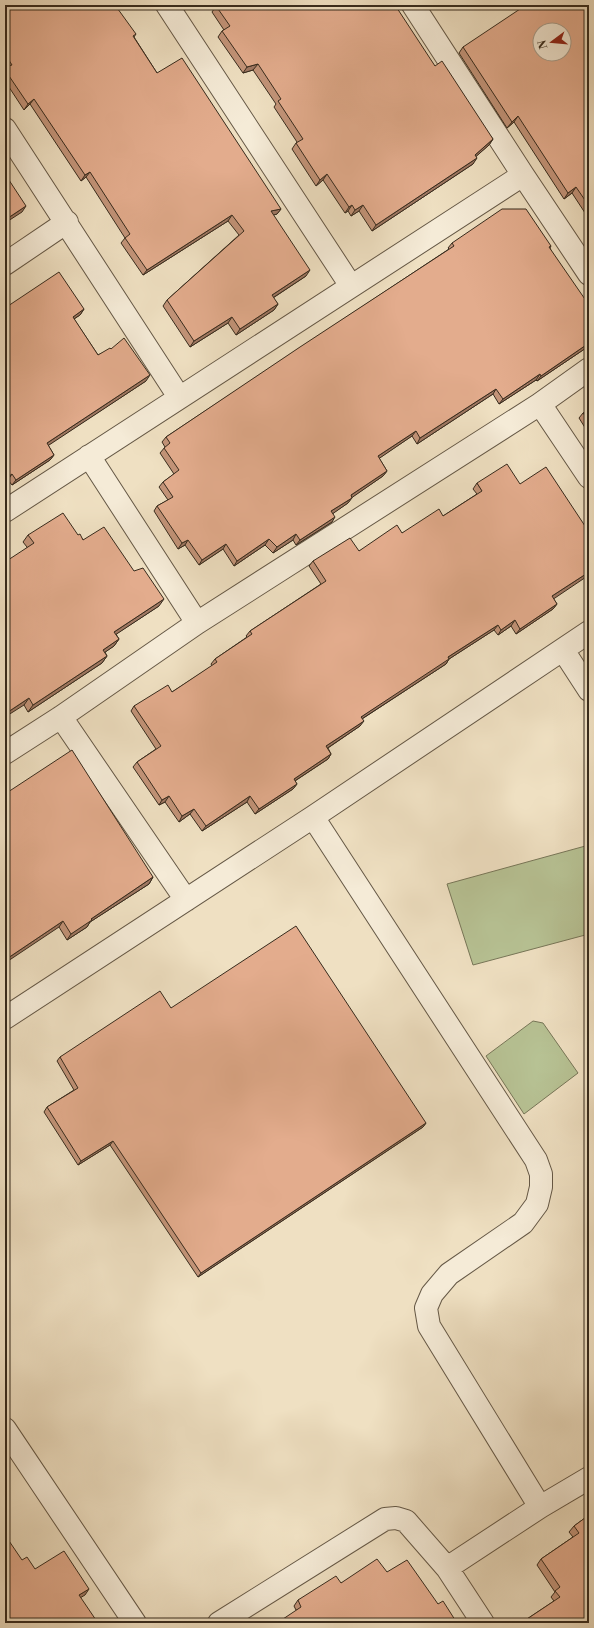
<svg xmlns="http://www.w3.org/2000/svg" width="594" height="1628" font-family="'Libre Bodoni',serif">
<rect width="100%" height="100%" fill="#efe0c2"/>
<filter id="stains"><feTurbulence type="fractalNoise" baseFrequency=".005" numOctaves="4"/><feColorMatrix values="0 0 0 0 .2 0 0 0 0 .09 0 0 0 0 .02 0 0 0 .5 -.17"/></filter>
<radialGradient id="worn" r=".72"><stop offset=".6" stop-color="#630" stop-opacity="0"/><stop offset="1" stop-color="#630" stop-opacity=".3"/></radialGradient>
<path fill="#b7c294" stroke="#777658" d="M589,845v89l-116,31 -26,-81z
M533,1021l10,2 35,50 -54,41 -38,-58z"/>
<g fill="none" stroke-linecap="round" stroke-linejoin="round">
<defs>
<path id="street" d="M167,5l184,281
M413,5l110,170 66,99
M5,129l174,268
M5,264l62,-42
M540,404l49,73
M89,456l108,167
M5,511l518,-336
M563,650l26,40
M61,717l125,183
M5,753l56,-36 136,-94 343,-219 49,-35
M313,817l223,343 5,14v13l-4,17 -14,19 -74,51 -17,20 -6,14 3,18 111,181
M5,1018l308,-201 276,-185
M5,1429l130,194
M447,1568l93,-61 49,-29
M219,1623l166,-104 11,-1 10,3 41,47 36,55"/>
</defs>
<use href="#street" stroke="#655846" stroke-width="24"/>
<use href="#street" stroke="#f5ebd7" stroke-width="22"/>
</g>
<path fill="#c39479" stroke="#372b1d" d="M5,5l131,29 -2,3 23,36 124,136 -4,5 -4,1 33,61 -33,22 5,6 -4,6 -38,25 -8,-12 -38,24 -27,-41 4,-6 72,-65 -11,-14 -85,54 -22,-32 4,-5 -39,-61 -5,4 -51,-77 -6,6 -19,-29v-14h1l-1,-1z
M589,5v214l-17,-26 -8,6 -50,-77 -7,6 -48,-75 4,-6z
M216,6l219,60 58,73 -4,6 -13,11 -3,8 -101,67 -13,-20 -8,5 -3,-5 -3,2 -22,-33 -7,6 -24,-37 4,-6 1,-1 -23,-35 2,-3 -23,-34 -10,3 -25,-36 4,-6 2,-1 -12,-18z
M452,243l99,3 -1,2 39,98 -52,35 -1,-1 -37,24 -6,-10 -76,50 -5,-8 -33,22 8,13 -4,5 -31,21 -4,6 -15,10 -1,9 -36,23 -3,-5 -20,13 -8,-8 -31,21 -11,-17 -24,16 -14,-20 -7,4 -24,-38 3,-5 11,-6 -9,-13 4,-5 11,-8 -14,-21 5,-6 -3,-5 4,-5 283,-188 -1,-1z
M5,308l79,1 -4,6 -6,4 24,36 13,-6 35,32 -98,64 6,10 -4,5 -38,25 -4,-5z
M589,409v25l-10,-16 4,-5z
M477,483l76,115 4,6 -4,5 -37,25 -5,-8 -13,9 -4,-5 -45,29 -3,5 -84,55 -2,7 -32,22 3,6 -3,5 -33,22 2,3 -4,5 -38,25 -8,-12 -45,29 -12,-17 -11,8 -14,-20 -6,3 -26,-38 4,-5 19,-13 -25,-38 3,-5 38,-14 40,-26 -1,-2 4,-5 32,-22 -1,-1 4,-5 71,-47 -12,-18 4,-5 46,-10 84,-35 34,-22 -4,-5z
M28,535h50l81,71 -43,28 3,5 -5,7 -9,6 2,4 -5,7 -74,49 -4,-7 3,-158 -4,-5z
M8,792l145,85 -4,7 -59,38 -3,5 -20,13 -8,-13z
M171,1008l255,115 -3,4 -225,150 -88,-132 -32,20 -34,-53 3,-5 27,-17 -17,-29 3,-4z
M589,1515v108h-65l3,-4 27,-18 -3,-4 4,-5 -18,-27 4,-6 32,-22 -4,-5 5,-6z
M387,1572l51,32 -142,6 -2,-4 4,-6 43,-17z"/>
<path fill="#9f7863" stroke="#372b1d" d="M258,64l-5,6 -10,3 4,-6z
M34,99l-4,5 -6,6 4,-6z
M518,116l-4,6 -7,6 5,-6z
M493,139l-4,6 -18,16 4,-6z
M477,158l-4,6 -101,67 4,-6z
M90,172l-4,5 -5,4 4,-6z
M327,174l-4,6 -7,6 4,-6z
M576,187l-4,6 -8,6 4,-6z
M352,205l-4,6 -3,2 4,-6z
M363,205l-4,6 -8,5 4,-6z
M26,206l-4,6 -17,11v-3z
M281,209l-4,5 -10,3 4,-6z
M232,215l-4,6 -85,54 4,-5z
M310,270l-4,6 -38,25 4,-6z
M278,304l-4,6 -38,25 4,-6z
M84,309l-4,6 -11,7 4,-5z
M232,317l-4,6 -38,24 4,-6z
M589,343v3l-52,35 4,-5z
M540,374l-4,6 -37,24 4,-5z
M150,375l-4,6 -103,68 4,-6z
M496,389l-3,5 -76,50 3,-6z
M416,431l-4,5 -38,26 4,-6z
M54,455l-4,5 -38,25 4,-5z
M387,471l-4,5 -36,25 4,-6z
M12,474l-4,6 -3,2v-3z
M352,498l-4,5 -20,14 3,-6z
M335,517l-3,5 -36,23 4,-5z
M296,534l-3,6 -20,13 4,-6z
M269,539l-4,6 -31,21 3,-5z
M188,540l-3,5 -7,4 4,-6z
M226,544l-3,5 -24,16 3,-5z
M589,572v3l-40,27 3,-6z
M164,599l-5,7 -50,33 5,-7z
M557,604l-4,5 -37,25 4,-5z
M515,620l-4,6 -13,9 3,-5z
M498,625l-4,5 -45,29 -3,5 -89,58 4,-5 87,-60z
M119,639l-5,7 -16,11 5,-7z
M107,656l-5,7 -74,49 5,-7z
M29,698l-5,7 -19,12v-3z
M364,721l-4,5 -37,25 3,-5z
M331,754l-3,5 -38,25 4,-5z
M297,784l-4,5 -38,25 4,-5z
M169,796l-4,6 -6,3 3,-5z
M250,796l-3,6 -45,29 4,-5z
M194,809l-4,5 -11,8 3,-6z
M153,877l-4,7 -59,38 -3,5 -20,13 4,-6 20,-15z
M63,921l-4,6 -54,36v-3z
M426,1123l-3,4 -225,150 3,-4z
M113,1141l-3,4 -32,20 3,-4z
M89,1589l-4,6 -10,6 4,-6z"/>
<path fill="#e3ac8d" stroke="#372b1d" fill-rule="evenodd" d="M5,5h110l21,29 -3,2 24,37 25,-15 99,151 -10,2 39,59 -38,25 6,9 -38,25 -8,-12 -38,24 -27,-41 77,-69 -12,-16 -85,55 -22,-32 5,-4 -40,-62 -5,3 -51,-76 -6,5 -23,-34v-3l7,-2 -7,-11z
M218,5h177l40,61 7,-5 51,78 -18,16 2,3 -101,67 -13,-20 -8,5 -3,-5 -3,2 -22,-33 -7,6 -24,-37 7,-4 -25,-38 3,-2 -23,-35 -11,3 -25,-36 8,-5 -14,-20z
M526,5h63v201l-13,-19 -8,6 -50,-77 -6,6 -49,-75zM540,30h24v24h-24z
M5,174l21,32 -21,14z
M502,209h24l25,37 -2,1 40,58v38l-48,33 -1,-2 -37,25 -7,-10 -76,49 -4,-7 -38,25 9,15 -36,24 1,3 -21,13 4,6 -35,23 -4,-6 -19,13 -8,-8 -32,22 -11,-17 -24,16 -14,-20 -6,3 -25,-37 16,-9 -10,-15 16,-12 -15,-22 6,-5 -4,-6 134,-90 154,-101 -2,-3z
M59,272l25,37 -11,8 25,38 12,-7 1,1 13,-11 26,37 -103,68 7,12 -38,25 -4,-6 -7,5v-171z
M589,409v12l-6,-8z
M507,464l13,20 26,-17 43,65v40l-37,24 5,8 -37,25 -5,-9 -14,10 -3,-5 -50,32 1,2 -88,58 3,4 -38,25 5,8 -37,25 3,5 -38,25 -9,-13 -44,30 -12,-17 -12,7 -13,-20 -7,4 -25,-38 24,-16 -27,-40 34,-21 4,7 45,-30 -2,-3 37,-25 -2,-3 76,-50 -13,-20 37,-23 9,13 38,-26 5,8 37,-24 4,7 39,-25 -5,-8z
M63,513l15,22 2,-1 3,6 21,-13 30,44 9,-3 21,31 -50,33 5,7 -16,11 4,6 -74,49 -4,-7 -24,16v-152l29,-19 -6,-8z
M72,750l81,127 -62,42 1,1 -21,14 -8,-13 -58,39v-173l3,5z
M296,926l130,197 -225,150 -88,-132 -32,20 -34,-54 31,-19 -18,-31 100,-66 11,17z
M589,1515v108h-60l-2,-4 33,-22 -5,-6 5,-4 -19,-28 38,-26 -5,-7z
M5,1535l17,25 5,-3 8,12 29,-18 25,38 -10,6 19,28h-93z
M377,1559l10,13 20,-12 31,44 5,-3 14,22h-180l24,-16 -3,-7 38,-24 5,7z"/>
<rect width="594" height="1628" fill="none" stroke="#efe0c2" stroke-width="20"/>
<rect x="6" y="6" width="582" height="1616" fill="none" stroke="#372b1d" stroke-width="2"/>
<rect x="10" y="10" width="574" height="1608" fill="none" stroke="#372b1d"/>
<g transform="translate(552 42) rotate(254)"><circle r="19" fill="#f5ebd7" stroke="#a99e8d"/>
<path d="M0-3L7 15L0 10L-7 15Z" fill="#8f2418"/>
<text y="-6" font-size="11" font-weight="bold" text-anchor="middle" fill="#372b1d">N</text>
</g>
<rect width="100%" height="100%" filter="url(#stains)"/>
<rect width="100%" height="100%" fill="url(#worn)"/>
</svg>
